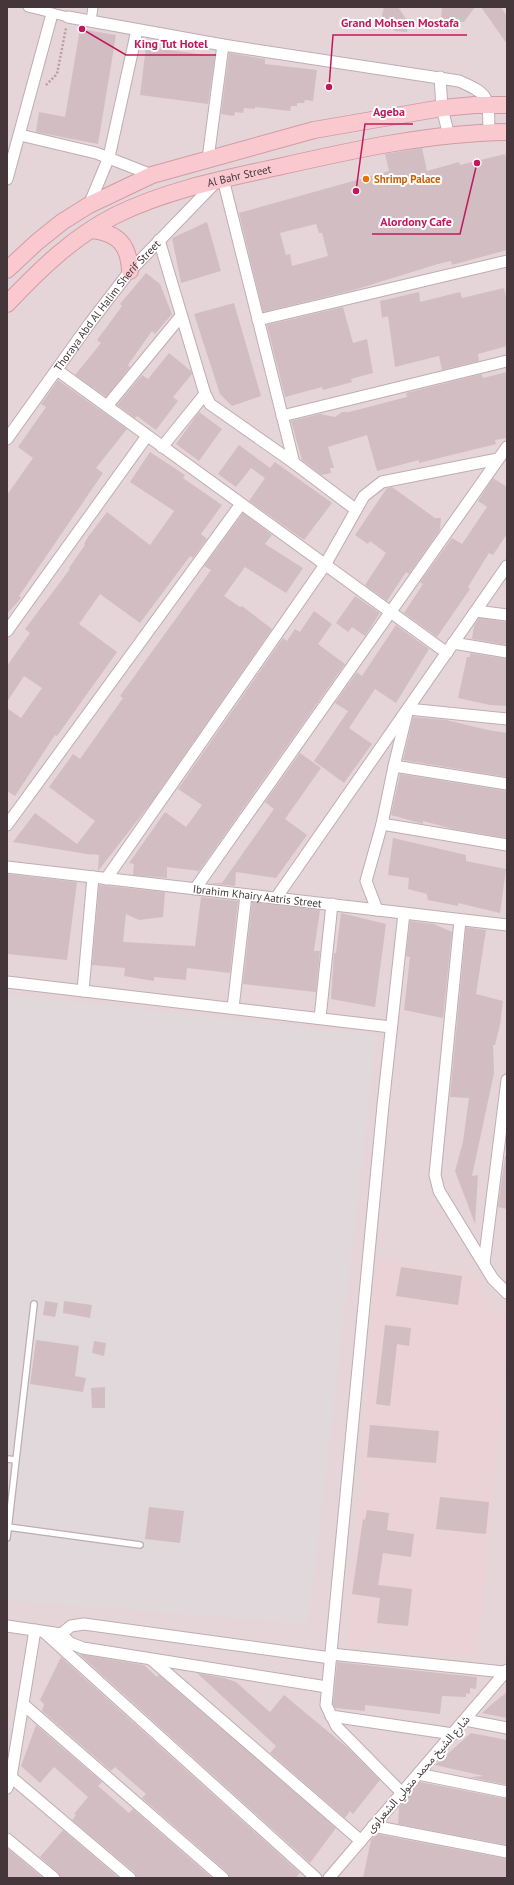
<svg xmlns="http://www.w3.org/2000/svg" width="514" height="1885" font-family="'PT Sans','Noto Sans Arabic',sans-serif">
<rect width="100%" height="100%" fill="#f2e7e9"/>
<path fill="#e5d5d8" d="M7,7h500v1871h-500z"/>
<path fill="#e1d8db" d="M7,995l370,40 -69,589 -301,-24z"/>
<path fill="#ead2d6" d="M376,1261l97,14 15,31 19,11v35l-30,305 -130,-12 14,-164z"/>
<path fill="#d2bdc3" fill-rule="evenodd" d="M384,7h14l10,15 -1,10 -12,-1 -13,-15z
M442,7h33l-11,15 -23,-1z
M481,7h20l6,9v28z
M80,29l36,6 -18,109 -62,-12 3,-20 26,5z
M146,47l69,9 -7,48 -68,-9z
M229,53l36,6v5l52,6 -4,31 -8,-1 -1,3h-7v3h-6l-1,5 -35,-4v2l-11,-1 -1,5 -8,-1 -1,4 -13,-2z
M422,148l5,23 32,-9 1,3 45,-11 2,7v89l-55,15 -1,-4 -13,3 -84,26 -91,22 -24,-99 150,-42 -4,-17zM316,224l3,9h3l6,23 -36,10 -2,-12 -4,1 -6,-22z
M207,222l14,49 -40,12 -9,-45z
M146,273l14,11 12,30 -17,20 -3,-3 -24,34 2,2 -24,30 -31,-22 26,-32 -4,-3 25,-34 -2,-2z
M504,288l3,13v45l-29,8 1,7 -37,9 -3,-14 -44,11 -7,-51 -6,2 -2,-17 39,-9 1,10 40,-10 2,6z
M234,303l27,93 -29,10 -12,-12 -26,-80z
M343,307l10,36 14,-4 6,34 -22,6 1,3 -29,8 -1,-3 -37,10 -18,-72z
M169,353l22,18 1,3 -19,23 5,4 -22,29 -19,-14 -2,2 -18,-13 25,-30 6,4z
M507,372v66l-12,2 1,4 -77,19v-3l-42,11 -10,-36 -39,12 6,21h-4l1,5 -10,2 -19,-15 -11,-39 29,-7 15,3 7,-5h7l58,-15 -1,-4 76,-19 1,4z
M58,380l69,49 -31,39 7,5 -84,123 2,2 -14,16v-119l26,-37 -15,-11 28,-40 -5,-3z
M199,412l23,17 -23,32 -23,-17z
M239,445l31,23 5,-6 57,41 -28,37 -55,-39 16,-23 -14,-10 -15,19 -18,-13z
M150,452l35,23 -2,3 39,27 -21,29 6,5 -14,19 -3,-2 -50,67 -40,-29 -21,30 38,28 -60,84 -2,-1 -40,61 -8,-5v-83l14,10 21,-30 -18,-12 -17,26v-36l23,-33 -5,-4 45,-60 -1,-1 16,-23 -1,-1 4,-7 19,-25 43,33 24,-34 -44,-29z
M493,478l14,9v47l-14,21 -4,-2 -21,34 2,2 -33,48 -33,-24 19,-29 -3,-2 32,-44 10,6 25,-37 -9,-6z
M392,487l43,31h6l-1,12 -31,44 -3,-2 -19,29 -22,-16 21,-32 -16,-12 -2,3 -13,-9 32,-47z
M243,513l29,22 -7,9 38,24 -17,25 -41,-26 -21,29 16,11 2,-1 30,23 -121,174 -53,68 1,-16 -8,-1 2,1 -80,-13 22,-29 42,31 18,-23 -46,-34 24,-33 7,5 43,-61 -3,-2 91,-126 -7,-4z
M355,596l25,17 -15,23 -13,-9 -4,5 -12,-9z
M314,611l18,13 -14,20 27,20 -146,207 -32,-4v11l-34,-3 1,-11 -5,-1 36,-51 21,15 16,-22 -24,-16 105,-151 4,3 8,-12 5,3z
M479,618l28,4v23l-35,-6 2,-13z
M396,625l33,24 -33,54 -21,-14 -26,39 23,16 -28,39 -30,-22 34,-50 -13,-8 22,-31 5,4z
M470,653l37,6v47l-17,-1 -32,-7 9,-41h3z
M413,717l33,3 42,10 19,3v44l-104,-17z
M300,753l21,15 -36,51 22,16 -31,43 -40,-6 -1,14 -27,-3h14l52,-74 -9,-7z
M400,774l107,17 -1,47 -53,-9 -30,-8v3l-3,-1 -29,-8z
M393,838l73,17v6l40,8 -6,44 -42,-10v3l-30,-6 -1,-6 -19,-5 1,-11 -21,-3z
M7,874l70,8 -10,78 -60,-6z
M99,885l66,7 -2,25 -24,3 -13,-6 -3,28 72,4 6,-49 37,4 -8,72 -43,-5 -1,12 -32,-3v4l-30,-5 1,-8 -33,-3z
M252,902l68,8 -6,41h6l-4,41 -73,-8z
M341,913l45,11 -11,83 -44,-8 3,-46h2z
M410,921l24,3 18,8 -9,86 -39,-8 6,-53 -4,-1z
M466,927l20,3 -10,64 27,7 -3,24 -5,20h-2l1,28 -22,103 6,-1 -3,49 -20,-53 8,-29 6,-44 -19,-1z
M505,1156h2v53l-9,-2z
M401,1267l61,9 -4,29 -62,-9z
M45,1301l13,2 -3,14 -12,-2z
M64,1301l28,4 -2,13 -27,-5z
M385,1325l26,3 -2,18 -12,-2 -7,62 -14,-2z
M36,1340l43,6 -4,30 11,2 -3,14 -53,-8z
M94,1341l12,2 -2,13 -12,-3z
M105,1387v21h-13l-1,-20z
M370,1425l69,6 -3,32 -69,-6z
M440,1497l49,5 -3,32 -50,-5z
M149,1507l35,4 -4,32 -35,-4z
M367,1510l22,3 -2,17 27,4 -3,23 -28,-4 -5,32 34,4 -4,37 -31,-3 3,-25 -28,-4 11,-75 2,1z
M79,1654l65,11 13,12 2,-2 177,153 -26,35z
M61,1657l239,216 -5,5h-65l-2,-5 -86,-75 4,-4 -31,-27 -4,4 -69,-60 2,-7 -4,-4z
M337,1662l140,15 -1,12 -6,-1v6l-4,-1v4l-24,-1 -2,18 -75,-9v6l-30,-3 -2,-4z
M197,1673l27,5 12,4 34,30 14,-17 64,53 32,32 -27,34 -3,-3 -5,7 -75,-65 6,-7z
M507,1692v26l-25,-5 10,-9z
M36,1725l66,57 -4,4 31,27 4,-4 79,69h-75l-2,-5 -63,-53 4,-5 -2,-1 14,-17 -34,-30 -14,16 -19,-17z
M471,1733l36,7v45l-37,-8 14,-1 -49,-11z
M420,1782l87,17v46l-109,-21 1,-17z
M63,1830l56,48h-58l-3,-5 -18,-16z
M376,1834l131,25 -1,19h-143l8,-38z
M7,1848l36,30h-36z"/>
<g fill="none" stroke-linecap="round" stroke-linejoin="round">
<defs>
<path id="service" d="M7,1459l9,1
M8,1527l132,18
M7,1538l27,-234"/>
<path id="pedestrian" d="M28,7l40,10
M91,21l2,-14"/>
<g id="minor">
<path d="M68,17l155,28 236,36c33,14 29,18 30,51"/>
<path d="M440,77l2,31 7,28"/>
<path d="M20,135l76,18 56,22"/>
<path d="M208,159l15,-114"/>
<path d="M7,179l45,-165"/>
<path d="M223,179l71,284"/>
<path d="M89,205l20,-48 28,-127"/>
<path d="M159,240l46,154 5,10 84,59 61,46"/>
<path d="M258,320l249,-59"/>
<path d="M57,370l390,283"/>
<path d="M107,406l74,-90"/>
<path d="M282,416l225,-55"/>
<path id="s1" d="M7,439l83,-116 40,-52 87,-90"/>
<path d="M162,447l43,-53"/>
<path d="M476,611l31,4"/>
<path d="M7,631l140,-195"/>
<path d="M453,643l54,9"/>
<path d="M394,766l113,18"/>
<path d="M382,824l125,21"/>
<path d="M7,825l234,-321"/>
<path id="s2" d="M7,867l500,58"/>
<path d="M106,879l219,-314 39,-69 18,-14 116,-23"/>
<path d="M195,889l312,-442"/>
<path d="M276,898l231,-332"/>
<path d="M377,910l-11,-29 16,-57 12,-58 14,-57 99,10"/>
<path d="M460,920l-25,255 4,16 54,88 14,14"/>
<path d="M7,982l384,45"/>
<path d="M83,991l10,-114"/>
<path d="M233,1008l13,-113"/>
<path d="M320,1018l12,-114"/>
<path d="M484,1263l23,-183"/>
<path d="M7,1626l54,8 9,9 13,5 244,39"/>
<path d="M44,1632l272,246"/>
<path d="M61,1634l10,-8 13,-2 247,34"/>
<path d="M331,1654l173,18"/>
<path d="M152,1660l209,181"/>
<path d="M24,1705l199,173"/>
<path d="M331,1716l122,18"/>
<path d="M465,1720l42,8"/>
<path d="M418,1774l89,18"/>
<path d="M11,1777l119,101"/>
<path d="M7,1788l4,-11 24,-147"/>
<path d="M402,1793l-65,-66 -11,-22 57,-600 21,-192"/>
<path d="M373,1826l134,26"/>
<path d="M7,1839l47,39"/>
<path d="M329,1878l178,-208"/>
</g>
<g id="secondary">
<path d="M92,230c26,3 37,15 38,41"/>
<path d="M7,270l30,-28 25,-20 27,-17 63,-30 162,-45 128,-22 33,-3h32"/>
<path id="s3" d="M7,304c32,-34 67,-68 109,-89 51,-25 107,-36 162,-48 75,-17 151,-34 229,-35"/>
</g>
</defs>
<use href="#service" stroke="#bfadb1" stroke-width="8"/>
<use href="#pedestrian" stroke="#bfadb1" stroke-width="11"/>
<use href="#minor" stroke="#bfadb1" stroke-width="13"/>
<use href="#secondary" stroke="#d09ca4" stroke-width="18"/>
<path stroke="#bd9ca4" stroke-width="2.5" stroke-dasharray="2 2" stroke-linecap="butt" d="M46,85l11,-11 9,-46"/>
<use href="#service" stroke="#fff" stroke-width="5.5"/>
<use href="#pedestrian" stroke="#fff" stroke-width="9"/>
<use href="#minor" stroke="#fff" stroke-width="11"/>
<use href="#secondary" stroke="#fac9cf" stroke-width="16"/>
</g>
<circle fill="#e8710a" stroke="#fff" stroke-width="1.5" cx="366" cy="179" r="4"/>
<g text-anchor="middle" dominant-baseline="central" stroke-width="4" stroke-linejoin="round" paint-order="stroke">
<g font-size="11" fill="#44363a" stroke="#fff">
<text stroke="none"><textPath href="#s3" startOffset="271">Al Bahr Street</textPath></text>
<text stroke="none"><textPath href="#s1" startOffset="167">Thoraya Abd Al Halim Sherif Street</textPath></text>
<text stroke="none"><textPath href="#s2" startOffset="252">Ibrahim Khairy Aatris Street</textPath></text>
<text transform="translate(418 1774) rotate(-49)">شارع الشيخ محمد متولي الشعراوى</text>
</g>
<g font-size="11" font-weight="bold" fill="#c56008" stroke="#fff" text-anchor="start">
<text x="374" y="179">Shrimp Palace</text>
</g>
</g>
<path fill="none" stroke="#c2185b" stroke-width="1.5" d="M329 87L333 35H467M82 29L126 55H216M356 191L365 124H413M477 163L460 234H372"/>
<g fill="#c2185b" stroke="#fff" stroke-width="1.5">
<circle cx="329" cy="87" r="4"/>
<circle cx="82" cy="29" r="4"/>
<circle cx="356" cy="191" r="4"/>
<circle cx="477" cy="163" r="4"/>
</g>
<g font-size="12" text-anchor="middle" font-weight="bold" fill="#c2185b" stroke="#fff" stroke-width="4" stroke-linejoin="round" paint-order="stroke">
<text x="400" y="27">Grand Mohsen Mostafa</text>
<text x="171" y="48">King Tut Hotel</text>
<text x="389" y="116">Ageba</text>
<text x="416" y="226">Alordony Cafe</text>
</g>
<rect width="514" height="1885" fill="none" stroke="#44363a" stroke-width="16"/>
</svg>
